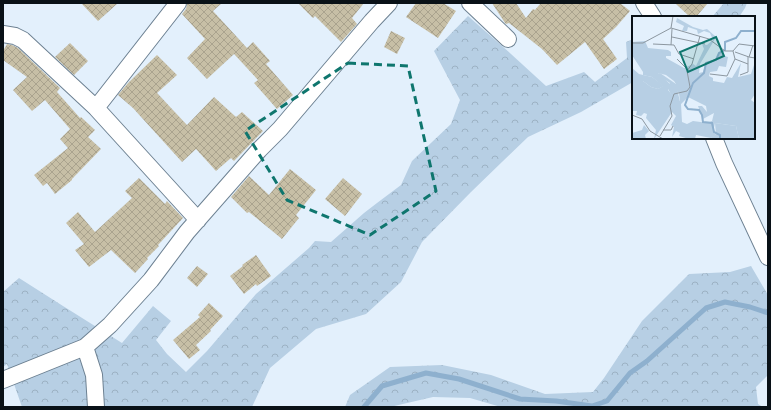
<svg xmlns="http://www.w3.org/2000/svg" width="771" height="410" font-family="Rubik,sans-serif">
<defs>
<pattern id="forest-crowns" width="20" height="18" patternUnits="userSpaceOnUse"><rect width="20" height="18" fill="#b7cfe4"/><path d="M2 6a3 3 0 1 1 6 0M12 15a3 3 0 1 1 6 0" fill="none" stroke="#9cb1c3"/></pattern>
<pattern id="building-cross-hatch" width="8" height="8" patternUnits="userSpaceOnUse"><rect width="8" height="8" fill="#c7bfa6"/><path d="M0 0l8 8M0 8l8-8" fill="none" stroke="#aaa38e"/></pattern>
</defs>
<rect width="100%" height="100%" fill="#e3f0fc"/>
<path fill="url(#forest-crowns)" d="M724,3h23l-2,5 -6,9h-27z
M468,16l43,38 35,32 38,-14 11,10 32,-24 -1,-16 7,-3v43l-52,30 -53,25 -57,55 -49,50 -21,40 -35,32 -50,15 -46,39 -18,39h-230l-15,-43 -4,3v-75l16,-14 44,28 59,37 31,-37 18,15 -15,19 11,14 19,18 21,-21 24,-28 25,-29 53,-46 6,-7 16,1 33,-29 13,-10 24,-18 11,-24 39,-37 9,-24 -26,-49z
M751,266l17,29v80l-12,12 2,17 5,3h-262l-31,-9 -37,-1 -43,10h-45l5,-12 40,-28 52,-2 49,10 54,19 48,-2 11,-14 38,-57 47,-47 41,-2z"/>
<g fill="none" stroke-linecap="round" stroke-linejoin="round">
<path stroke="#8eb0ce" stroke-width="5" d="M364,407l18,-21 44,-13 33,6 61,20 36,2 36,5 15,-5 23,-28 17,-12 59,-53 19,-6 25,5 18,6"/>
</g>
<path fill="url(#building-cross-hatch)" d="M81,3h37l-20,18z
M187,3h35l-9,8 34,37 6,-6 17,19 -4,3 27,31 -16,14 -23,-26 4,-3 -24,-26 -27,25 -20,-21 18,-19 -23,-25 4,-5z
M298,3h66l-12,15 5,6 -16,18 -26,-26 -2,2z
M416,3h27l13,8 -18,27 -32,-21z
M492,3h24l10,15 7,-9 2,1 6,-7h79l10,8 -14,16 -13,12 14,20 -13,10 -19,-27 -28,23 -15,-16 -33,-26 -3,1 -1,-1z
M675,3h33l-12,14h-6z
M391,31l14,7 -8,16 -13,-7z
M70,43l18,18 -14,14 -19,-18z
M7,44l5,1 6,3 42,40 -3,4 23,26 1,-1 14,13 -7,7 13,12 -29,30v1l-17,14 -8,-11 -4,3 -9,-11 34,-27 -8,-9 10,-10 -25,-29 -13,11 -19,-21 14,-13 -24,-17v-9z
M157,55l20,20 -20,18 30,32 27,-28 22,20 6,-5 21,19 -29,30 -3,-3 -15,13 -20,-22 -14,13 -49,-54 -15,-13 10,-12z
M290,169l26,21 -20,25 3,3 -17,21 -33,-27 -2,1 -16,-16 18,-21 20,19z
M139,178l26,26 2,-3 16,17 -25,27 1,1 -12,12 1,1 -13,14 -24,-23 -22,17 -14,-17 9,-6 -18,-21 12,-11 17,20 37,-34 -7,-7z
M343,178l19,16 -17,22 -20,-17z
M256,255l15,21 -14,10 -1,-2 -12,10 -14,-18 13,-10 -1,-1z
M197,266l11,8 -11,13 -10,-9z
M209,303l14,13 -13,14 1,1 -15,14 4,5 -11,9 -16,-19 27,-23 -2,-2z"/>
<g fill="none" stroke-linecap="round" stroke-linejoin="round">
<defs>
<path id="street" d="M470,3l38,36
M644,3l9,14
M3,34l12,2 8,4 73,68 102,112
M96,108l82,-105
M714,138l10,25 44,94
M85,347l9,28 2,32
M3,380l82,-33 25,-22 41,-45 36,-48 72,-82 21,-21 92,-108 17,-18"/>
</defs>
<use href="#street" stroke="#6d8192" stroke-width="18"/>
<use href="#street" stroke="#fff" stroke-width="16"/>
</g>
<path fill="none" stroke="#0f766e" stroke-width="3" stroke-dasharray="8 5" stroke-linejoin="round" d="M348,63l60,3 28,125 -66,44 -83,-35 -42,-69z"/>
<g transform="translate(632 16)">
<rect width="123" height="123" fill="#e3f0fc"/>
<path d="M28,57l16,11 4,18h-3l-5,-6 -5,-9 3,-4 -11,-7 -2,-2zM11,59l9,2 12,9 -6,3 -7,-2 -8,-6zM83,107l21,3 3,13h-29l6,-5z" fill="#b7cfe4"/>
<path d="M45,2l16,9 10,3 4,-1 8,7v3l-15,25 -1,9 4,-1 3,-10 10,-3 5,-9 3,3v3l4,1 -2,10 -7,-1 -2,5 -7,1 -1,4 4,2v3l11,2 3,-6 5,1 9,-15 -3,14 13,-3 4,-12v32l-4,6 4,3v36h-16l-3,-13 -21,-3 -2,9 3,3 -5,3 -15,-3 -1,4h-6l-10,-3 1,-3 -4,-2 -4,6 2,-10 -3,-2 5,-9 -4,-4 -18,27 2,-9 -10,-12 1,-4 -3,-1 -3,3 -5,-1 1,-4h-5v-43l7,6 4,1v-3l-11,-17v-13l13,-1 3,7 20,2 3,2v4h-5v2l18,10 9,-4 3,2 8,-17 -2,-5 5,1 6,-5 -3,-7 -6,-2 -6,3 -1,-4 -9,-3 -1,4h-5l2,-5 -8,-4zM26,57l8,2 8,6 2,3 -3,3 6,6 1,8h-3l-9,-11 2,-6zM11,59l9,2 11,9 -5,3 -7,-2 -8,-6zM56,81l18,9 1,6 -5,-6h-4l5,13 11,-6 -2,8 -4,2 -15,-2 -6,3 -5,-2 -1,-18zM12,109l5,6 -4,4 1,4h-14v-6l10,-3z" fill="#b7cfe4" fill-rule="evenodd"/>
<path fill="none" stroke="#8eb0ce" stroke-width="2" d="M88,123v-4l-6,-3 -2,-9 -9,-1 -1,-7 -3,-5 -11,-1 -3,-4 8,-22 11,-10 2,-10 10,-3 3,-7 6,-3v-8l11,-4 5,-7h14"/>
<path fill="none" stroke="#8c97a0" stroke-width="1" d="M39,12l2,-12M40,21l33,7M0,27h11l28,-15 38,11 16,12h8M21,28l21,1 5,9 15,5M39,29l1,-16M121,29l-4,12 6,1M103,36l14,5M45,43l11,11M103,43l13,5M78,58l17,2 8,-17 -2,-8 6,-7 16,2M108,59l8,-3v-15M0,99l10,4 8,12 13,8M31,114h8l2,-4M28,120l12,-20 -2,-10 4,-12 13,-3 3,-4 -3,-16 5,-7 8,-28"/>
<path fill="#0f766e" fill-opacity="0.15" stroke="#0f766e" stroke-width="2" d="M84,21l8,19 -36,16 -8,-20z"/>
<rect width="123" height="123" fill="none" stroke="#091117" stroke-width="2"/>
</g>
<rect width="771" height="410" fill="none" stroke="#091117" stroke-width="8"/>
</svg>
